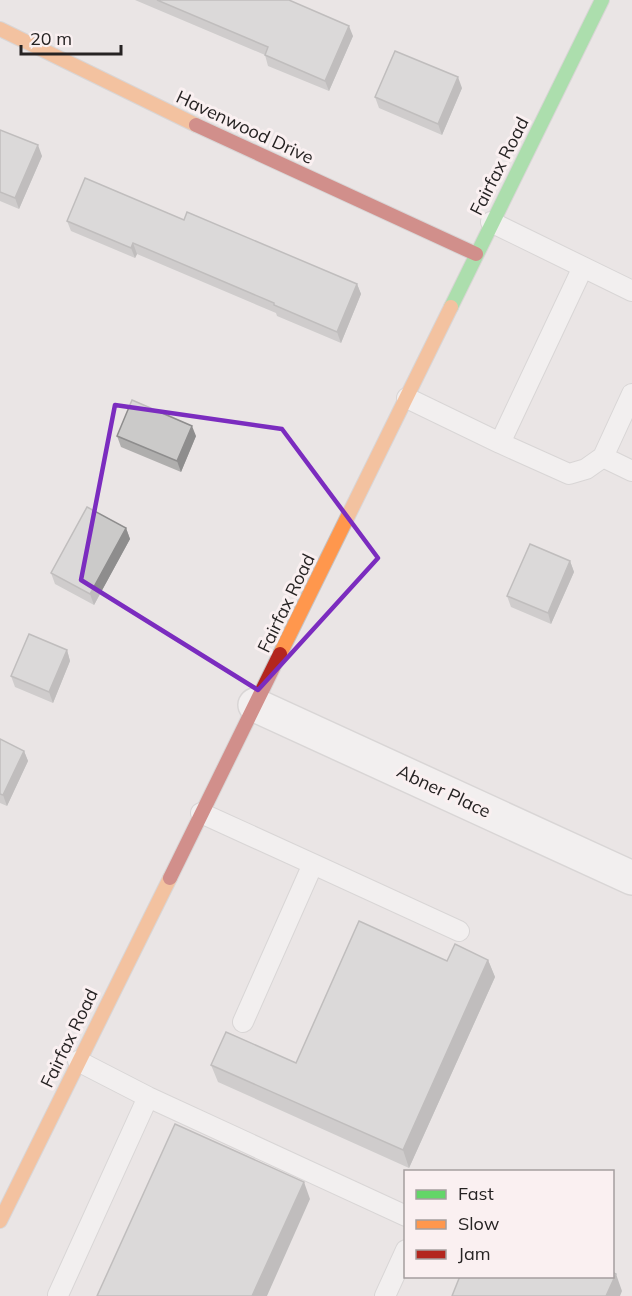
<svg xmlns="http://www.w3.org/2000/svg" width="632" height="1296" font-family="Mulish,sans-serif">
<rect width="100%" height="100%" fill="#eae5e5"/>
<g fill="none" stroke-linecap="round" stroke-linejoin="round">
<defs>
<path id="lane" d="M491,222l141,69
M632,394l-29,63 29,14
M407,398l93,45 83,-176
M500,443l69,31 17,-5 17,-12
M201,813l112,51 -70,158
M313,864l146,67
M78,1061l70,36 258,119
M58,1295l90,-198
M385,1296l21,-46"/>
<path id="street" d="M255,705l377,173"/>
<path id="fast" d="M451,307l151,-307"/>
<path id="slow" d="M0,29l196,96
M280,654l171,-347
M0,1221l170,-343"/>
<path id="jam" d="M196,125l280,129
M170,878l110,-224"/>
</defs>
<use href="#lane" stroke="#c5c2c2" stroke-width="22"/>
<use href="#street" stroke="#c5c2c2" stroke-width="36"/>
<use href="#fast" stroke="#c5c2c2" stroke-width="16"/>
<use href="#slow" stroke="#c5c2c2" stroke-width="16"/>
<use href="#jam" stroke="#c5c2c2" stroke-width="16"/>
<use href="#lane" stroke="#fcfbfb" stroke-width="20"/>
<use href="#street" stroke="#fcfbfb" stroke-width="33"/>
<use href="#fast" stroke="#63d668" stroke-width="14"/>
<use href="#slow" stroke="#ff974d" stroke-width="14"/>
<use href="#jam" stroke="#b3261e" stroke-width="14"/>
</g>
<path fill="#afaead" d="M135,0h154l64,36 -24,55 -61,-25 -3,-11z
M462,88l-20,47 -63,-27 -4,-11z
M0,130l42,26 -23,53 -19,-8z
M184,220l173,64 4,10 -20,49 -64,-27 -1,-3 -139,-59 -2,4 -64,-27 -4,-10z
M117,436h79l-15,36 -60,-25z
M126,528l4,11 -36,66 -39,-21 -4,-11z
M570,561l4,11 -23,52 -40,-17 -4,-11z
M67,650l3,11 -17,42 -38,-16 -4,-11z
M0,739l24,12 4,10 -21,45 -7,-3z
M488,960l7,17 -86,191 -191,-86 -7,-17 85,-2 151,-102z"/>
<path fill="#8e8d8d" d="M349,26l4,10 -24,55 -4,-10z
M458,77l4,11 -20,47 -4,-11z
M38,145l4,11 -23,53 -4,-11z
M133,243l4,11 -2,4 -4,-10z
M357,284l4,10 -20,49 -4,-11z
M192,426l4,10 -15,36 -4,-11z
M126,528l4,11 -36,66 -4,-11z
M570,561l4,11 -23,52 -3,-11z
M67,650l3,11 -17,42 -4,-11z
M24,751l4,10 -21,45 -4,-11z
M488,960l7,17 -86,191 -6,-18z
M304,1182l6,17 -43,97h-15z
M616,1274l6,17 -2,5h-14z"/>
<path fill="#cbcac9" stroke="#8e8d8d" stroke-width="1.5" d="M157,0h132l60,26 -24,55 -60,-26 3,-8z
M395,51l63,26 -20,47 -63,-27z
M0,130l38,15 -23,53 -15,-6z
M85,178l99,42 3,-8 170,72 -20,48 -63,-27v-2l-141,-60 -2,5 -64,-27z
M132,400l60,26 -15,35 -60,-25z
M87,507l39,21 -36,66 -39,-21z
M530,544l40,17 -22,52 -41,-17z
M29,634l38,16 -18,42 -38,-16z
M0,739l24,12 -21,44 -3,-1z
M359,921l88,40 8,-17 33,16 -85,190 -192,-85 15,-33 70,31z
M175,1124l129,58 -52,114h-155z
M612,1272l4,2 -10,22h-154l8,-20h152z"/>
<path d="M0 0H632V1296H0ZM115,405l167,24 96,129 -120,132 -177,-110z" fill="#eae5e5" fill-opacity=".55" fill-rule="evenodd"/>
<path fill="none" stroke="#7b2cbf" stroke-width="4.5" stroke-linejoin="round" d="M115,405l167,24 96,129 -120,132 -177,-110z"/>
<g text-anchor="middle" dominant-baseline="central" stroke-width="6" stroke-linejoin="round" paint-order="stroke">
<g font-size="18" fill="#262323" stroke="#faf0f1">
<text transform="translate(245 127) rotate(25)">Havenwood Drive</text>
<text transform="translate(499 166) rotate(-63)">Fairfax Road</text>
<text transform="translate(286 603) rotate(-64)">Fairfax Road</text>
<text transform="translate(444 791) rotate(25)">Abner Place</text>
<text transform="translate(69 1038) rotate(-64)">Fairfax Road</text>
</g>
</g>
<rect x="404" y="1170" width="210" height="108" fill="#faf0f1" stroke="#a59e9f" stroke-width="1.5"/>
<rect x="416" y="1190" width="30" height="9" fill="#63d668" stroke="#a59e9f" stroke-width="1.5"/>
<text x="458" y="1200" font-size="18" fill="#262323">Fast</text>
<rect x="416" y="1220" width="30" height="9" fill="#ff974d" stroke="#a59e9f" stroke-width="1.5"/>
<text x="458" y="1230" font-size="18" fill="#262323">Slow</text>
<rect x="416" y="1250" width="30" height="9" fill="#b3261e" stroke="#a59e9f" stroke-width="1.5"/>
<text x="458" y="1260" font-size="18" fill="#262323">Jam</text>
<path d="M21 45v9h100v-9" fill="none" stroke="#262323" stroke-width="3"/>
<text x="30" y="45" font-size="18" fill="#262323" stroke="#faf0f1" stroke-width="4.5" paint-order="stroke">20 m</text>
</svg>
